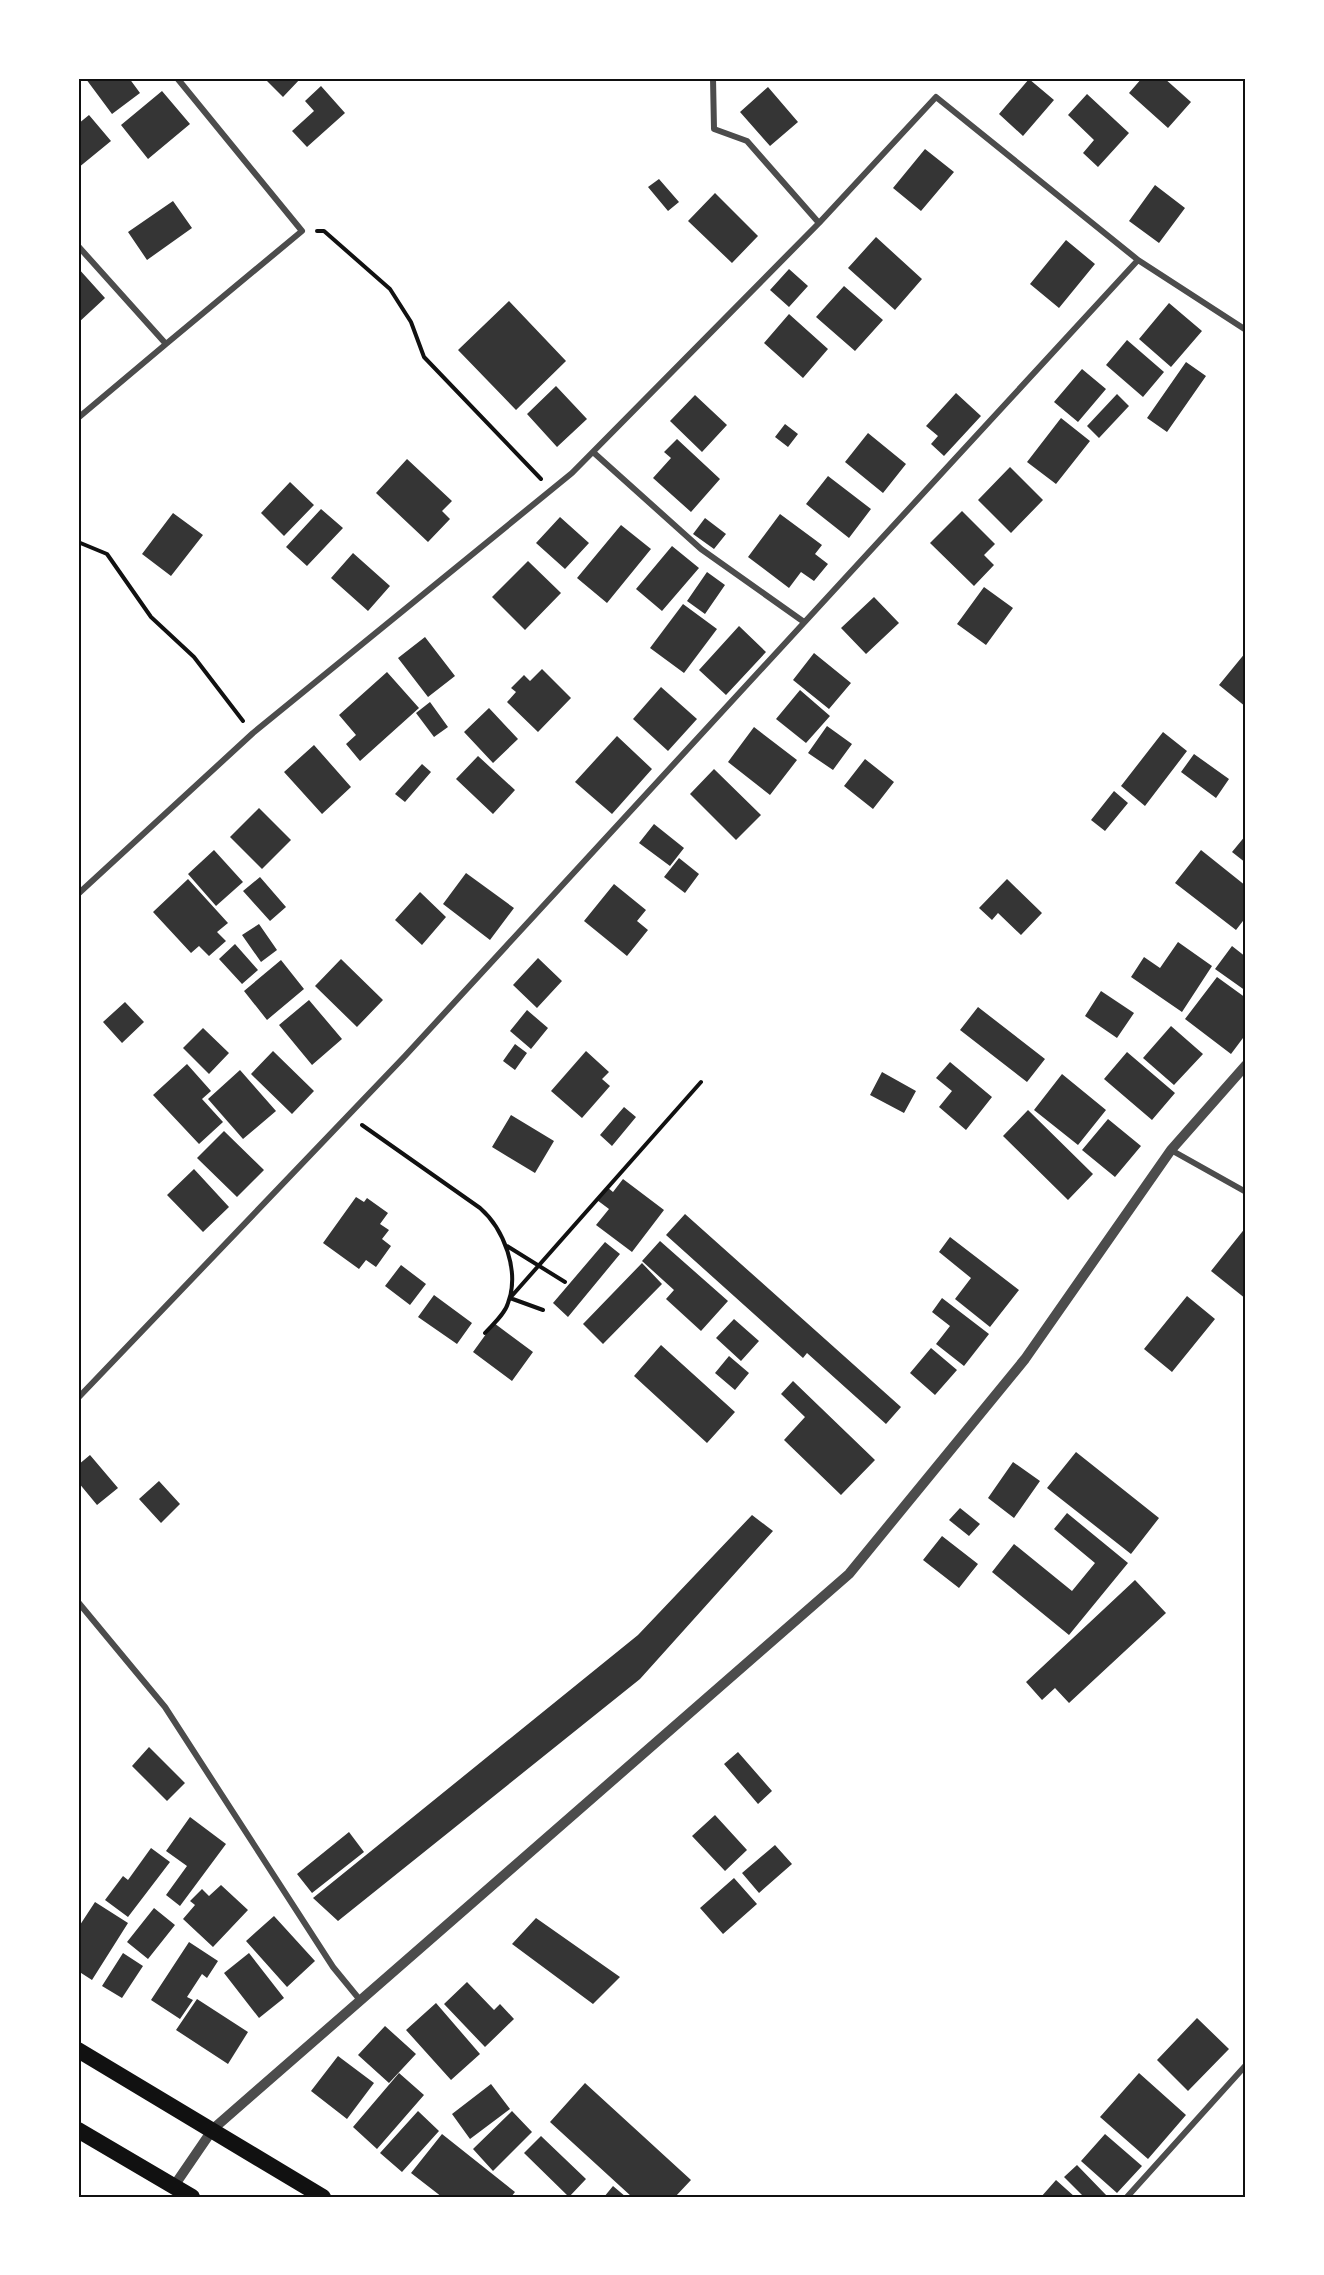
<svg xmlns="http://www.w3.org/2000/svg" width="1324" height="2275" font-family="'Titillium Web',sans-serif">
<rect width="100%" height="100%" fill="#fff"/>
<path fill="#353535" d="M88,78h41l11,15 -28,21 -26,-35z
M264,78h37l-18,19z
M1142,78h22l27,24 -23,26 -39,-35z
M1029,79l25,21 -31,36 -24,-22z
M321,86l24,27 -38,34 -15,-16 22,-20 -9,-10z
M768,87l30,35 -28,24 -30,-34z
M162,91l28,33 -42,35 -27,-34z
M1087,94l42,39 -31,34 -15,-14 11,-13 -26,-25z
M89,115l22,26 -33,27v-44z
M925,149l29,23 -33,39 -28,-23z
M659,179l20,23 -11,9 -20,-24z
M1155,185l30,23 -26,35 -30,-22z
M715,193l43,43 -26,27 -44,-42z
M173,201l19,27 -45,32 -19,-28z
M876,237l46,42 -27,31 -47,-42z
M1066,240l29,24 -36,44 -29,-24z
M78,268l27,30 -27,25z
M789,269l19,17 -19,21 -19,-17z
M844,286l39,34 -28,31 -39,-34z
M509,301l57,60 -50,49 -58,-60z
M1169,303l33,28 -31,36 -32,-28z
M789,314l39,35 -25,29 -39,-35z
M1127,340l37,32 -21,25 -37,-32z
M1186,362l20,14 -39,56 -20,-14z
M1082,369l24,20 -28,33 -24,-20z
M556,386l31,33 -30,28 -30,-33z
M956,393l25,23 -37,40 -13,-12 7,-8 -12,-10z
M1117,394l12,12 -30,32 -12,-12z
M695,395l32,30 -25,27 -32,-31z
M1061,418l29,23 -34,43 -29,-22z
M785,424l13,10 -10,13 -13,-10z
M868,433l38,31 -23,29 -38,-31z
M677,439l43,40 -29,33 -38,-34 18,-20 -7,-6z
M407,459l45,42 -10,10 8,8 -22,23 -52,-49z
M1010,467l33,33 -32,33 -33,-33z
M828,476l43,33 -22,29 -43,-34z
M290,482l24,23 -30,31 -23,-23z
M321,509l22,19 -36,38 -21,-19z
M962,511l33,33 -11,11 10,10 -20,21 -44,-43z
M173,513l30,22 -32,41 -29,-22z
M780,514l42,31 -7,9 13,10 -14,17 -13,-9 -12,16 -41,-31z
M560,517l29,26 -24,26 -29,-26z
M705,518l21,16 -12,15 -21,-15z
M621,525l30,24 -44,54 -30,-25z
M672,546l27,22 -37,43 -26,-22z
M353,553l37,33 -22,25 -37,-33z
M528,561l33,32 -36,37 -33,-33z
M707,572l18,13 -20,29 -18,-13z
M984,587l29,21 -27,37 -29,-21z
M874,597l25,26 -33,31 -25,-26z
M683,604l34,25 -33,44 -34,-25z
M739,626l27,26 -40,43 -27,-25z
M425,637l30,39 -27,21 -30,-39z
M1246,652v55l-27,-22z
M814,653l37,30 -22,26 -36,-29z
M542,669l29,29 -33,34 -31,-30 9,-10 -5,-4 13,-13 6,6z
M387,672l32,36 -59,53 -14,-17 10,-9 -17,-20z
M661,687l36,32 -29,32 -35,-32z
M800,690l30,26 -24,27 -30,-24z
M430,702l18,25 -14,10 -18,-24z
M489,708l29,31 -25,24 -29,-31z
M827,726l25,18 -19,26 -25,-17z
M754,727l43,33 -27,35 -42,-33z
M1163,732l24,19 -42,55 -24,-20z
M617,736l35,33 -40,45 -37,-32z
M314,745l37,42 -29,27 -38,-42z
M1194,754l35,25 -13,19 -35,-26z
M478,756l37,34 -22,24 -37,-35z
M865,759l29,23 -21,27 -29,-23z
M422,764l9,8 -26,30 -10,-8z
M714,769l47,46 -25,25 -46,-46z
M1114,791l14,12 -23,28 -14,-11z
M259,808l32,32 -29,29 -32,-32z
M654,824l30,24 -14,18 -31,-23z
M1246,835v28l-14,-11z
M214,850l29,32 -27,24 -28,-32z
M1201,850l45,36v31l-10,13 -61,-47z
M679,858l20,16 -14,19 -21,-16z
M466,873l48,35 -24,32 -47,-36z
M260,877l26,30 -16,14 -27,-30z
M188,879l40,44 -11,9 9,9 -17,15 -10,-10 -8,7 -38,-41z
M1007,879l35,34 -21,22 -23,-22 -6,7 -13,-12z
M614,884l32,26 -9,11 11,9 -21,26 -43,-35z
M420,892l26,25 -24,28 -27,-25z
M259,924l18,26 -16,12 -19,-27z
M1178,942l34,24 -30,46 -51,-35 13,-20 16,11z
M235,944l23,26 -16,14 -23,-25z
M1232,946l14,11v34l-31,-22z
M538,958l24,23 -25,27 -24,-23z
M341,959l42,41 -26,27 -42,-41z
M281,960l23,29 -37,31 -23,-29z
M1217,977l29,21v36l-15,20 -46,-35z
M1101,991l33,22 -17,25 -32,-22z
M309,1000l33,39 -30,26 -33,-40z
M125,1002l19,20 -22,21 -19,-21z
M978,1007l67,52 -18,23 -67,-52z
M527,1010l21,18 -17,21 -21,-18z
M1171,1026l32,28 -29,31 -31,-27z
M203,1028l26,25 -20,21 -26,-26z
M515,1044l12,9 -12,17 -12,-9z
M273,1051l41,40 -22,23 -41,-40z
M586,1051l23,21 -7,7 8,7 -28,32 -31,-27z
M1127,1052l48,41 -23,27 -48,-41z
M950,1062l42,35 -26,33 -27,-23 13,-16 -16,-13z
M187,1064l24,27 -9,8 21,23 -24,22 -46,-49z
M240,1070l36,41 -33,28 -35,-40z
M882,1072l34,19 -12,22 -34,-18z
M1062,1074l44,36 -28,35 -44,-35z
M624,1107l12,10 -24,29 -12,-11z
M1028,1110l65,64 -25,26 -65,-64z
M511,1115l43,26 -19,32 -43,-26z
M1108,1119l33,27 -26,31 -33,-27z
M224,1131l40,39 -27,27 -40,-39z
M194,1169l35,38 -26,25 -36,-37z
M623,1179l41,31 -32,42 -36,-27 13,-16 -12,-9 10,-13 6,5z
M356,1197l8,5 3,-4 21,15 -8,11 9,6 -7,9 9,7 -15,21 -10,-7 -7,9 -36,-26z
M685,1214l216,193 -15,17 -79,-71 -4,5 -137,-123z
M1246,1227v72l-35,-28z
M950,1237l69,53 -29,37 -35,-28 16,-21 -32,-26z
M660,1241l68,60 -27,30 -35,-32 8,-9 -32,-29z
M605,1242l15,12 -52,63 -15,-14z
M642,1263l20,21 -59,60 -20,-20z
M401,1265l25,19 -16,21 -25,-19z
M434,1295l38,28 -15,21 -39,-27z
M1187,1296l28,23 -43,53 -28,-23z
M942,1298l47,36 -25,32 -28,-22 14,-18 -18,-14z
M734,1319l25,22 -18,20 -25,-23z
M494,1323l39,29 -21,29 -39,-29z
M661,1345l74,67 -28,31 -73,-67z
M931,1348l26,22 -22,25 -25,-22z
M729,1356l20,17 -14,17 -20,-17z
M793,1381l82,79 -34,35 -57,-55 21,-23 -24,-23z
M1076,1452l83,66 -28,36 -84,-66z
M90,1455l28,33 -21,17 -19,-23v-17z
M1013,1462l27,19 -26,37 -26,-20z
M159,1481l21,23 -19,19 -22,-24z
M960,1508l20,16 -11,12 -20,-16z
M1067,1513l61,50 -59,72 -77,-63 22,-28 58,47 23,-28 -41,-34z
M752,1515l21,16 -133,148 -302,242 -25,-23 325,-263z
M942,1536l36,28 -19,24 -36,-28z
M1135,1580l31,33 -97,90 -14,-15 -13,12 -16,-18z
M149,1747l36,36 -18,18 -35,-35z
M738,1752l34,39 -14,13 -34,-40z
M715,1815l32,35 -22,21 -33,-35z
M190,1817l36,27 -46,62 -14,-11 21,-29 -21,-15z
M349,1832l15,20 -52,41 -15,-19z
M775,1845l17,19 -33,29 -17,-20z
M151,1848l19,14 -42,55 -23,-17 18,-24 5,4z
M734,1878l23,26 -34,30 -23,-26z
M221,1885l27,25 -35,37 -30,-28 12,-14 -5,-4 12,-12 7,7z
M95,1902l33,21 -36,57 -14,-9v-43z
M154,1908l21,17 -27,34 -21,-17z
M274,1916l41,45 -28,26 -41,-46z
M536,1918l84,59 -27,27 -81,-60z
M189,1942l29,19 -11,17 -5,-4 -15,23 6,3 -13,19 -29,-19z
M123,1953l20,13 -21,32 -20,-12z
M249,1953l35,45 -25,20 -35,-45z
M467,1982l27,28 6,-6 14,15 -29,28 -41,-43z
M197,1999l51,33 -20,32 -52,-34z
M436,2003l44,51 -29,26 -45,-50z
M1197,2018l32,31 -41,42 -31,-31z
M385,2026l31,28 -27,29 -31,-28z
M338,2056l36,27 -27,36 -36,-28z
M399,2073l25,22 -47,54 -24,-22z
M1139,2073l47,42 -38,44 -48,-42z
M585,2083l106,97 -16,17h-43l-82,-75z
M491,2084l19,25 -40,30 -18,-25z
M418,2111l21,20 -37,41 -22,-19z
M512,2111l20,21 -39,39 -20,-22z
M442,2134l73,58 -4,5h-69l-31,-24z
M1105,2134l37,32 -25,27 -36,-32z
M541,2136l45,43 -17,18 -45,-44z
M1077,2165l30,31 -2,1h-21l-20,-20z
M1056,2180l19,17h-34z
M613,2186l13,11h-22z"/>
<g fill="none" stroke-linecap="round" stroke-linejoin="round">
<path stroke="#111" stroke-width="4" d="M317,231h7l66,58 21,33 13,35 117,122
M78,542l29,12 44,63 43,40 49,64
M362,1125l118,83c24,21 40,63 28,95 -3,11 -15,21 -23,30
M507,1246l58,36
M543,1310l-33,-12 191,-216"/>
<path stroke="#4c4c4c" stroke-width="6" d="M713,78l1,51 33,12 72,82
M78,246l88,98 -88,74
M166,344l136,-113 -125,-153
M593,452l108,97 103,73
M78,894l175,-161 319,-260 247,-250 117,-126 202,163 108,70
M1171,1150l75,42
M78,1398l327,-342 733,-796
M78,1602l87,105 168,260 27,33
M1127,2197l119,-132"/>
<path stroke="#4c4c4c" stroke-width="10" d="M174,2186l39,-57 636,-555 176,-215 146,-209 75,-85"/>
<path stroke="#111" stroke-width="16" d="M78,2050l245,147
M78,2130l114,67"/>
</g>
<rect width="1324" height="2275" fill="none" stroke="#ffffff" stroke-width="159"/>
<rect x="80" y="80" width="1164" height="2116" fill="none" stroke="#111" stroke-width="2"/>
</svg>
